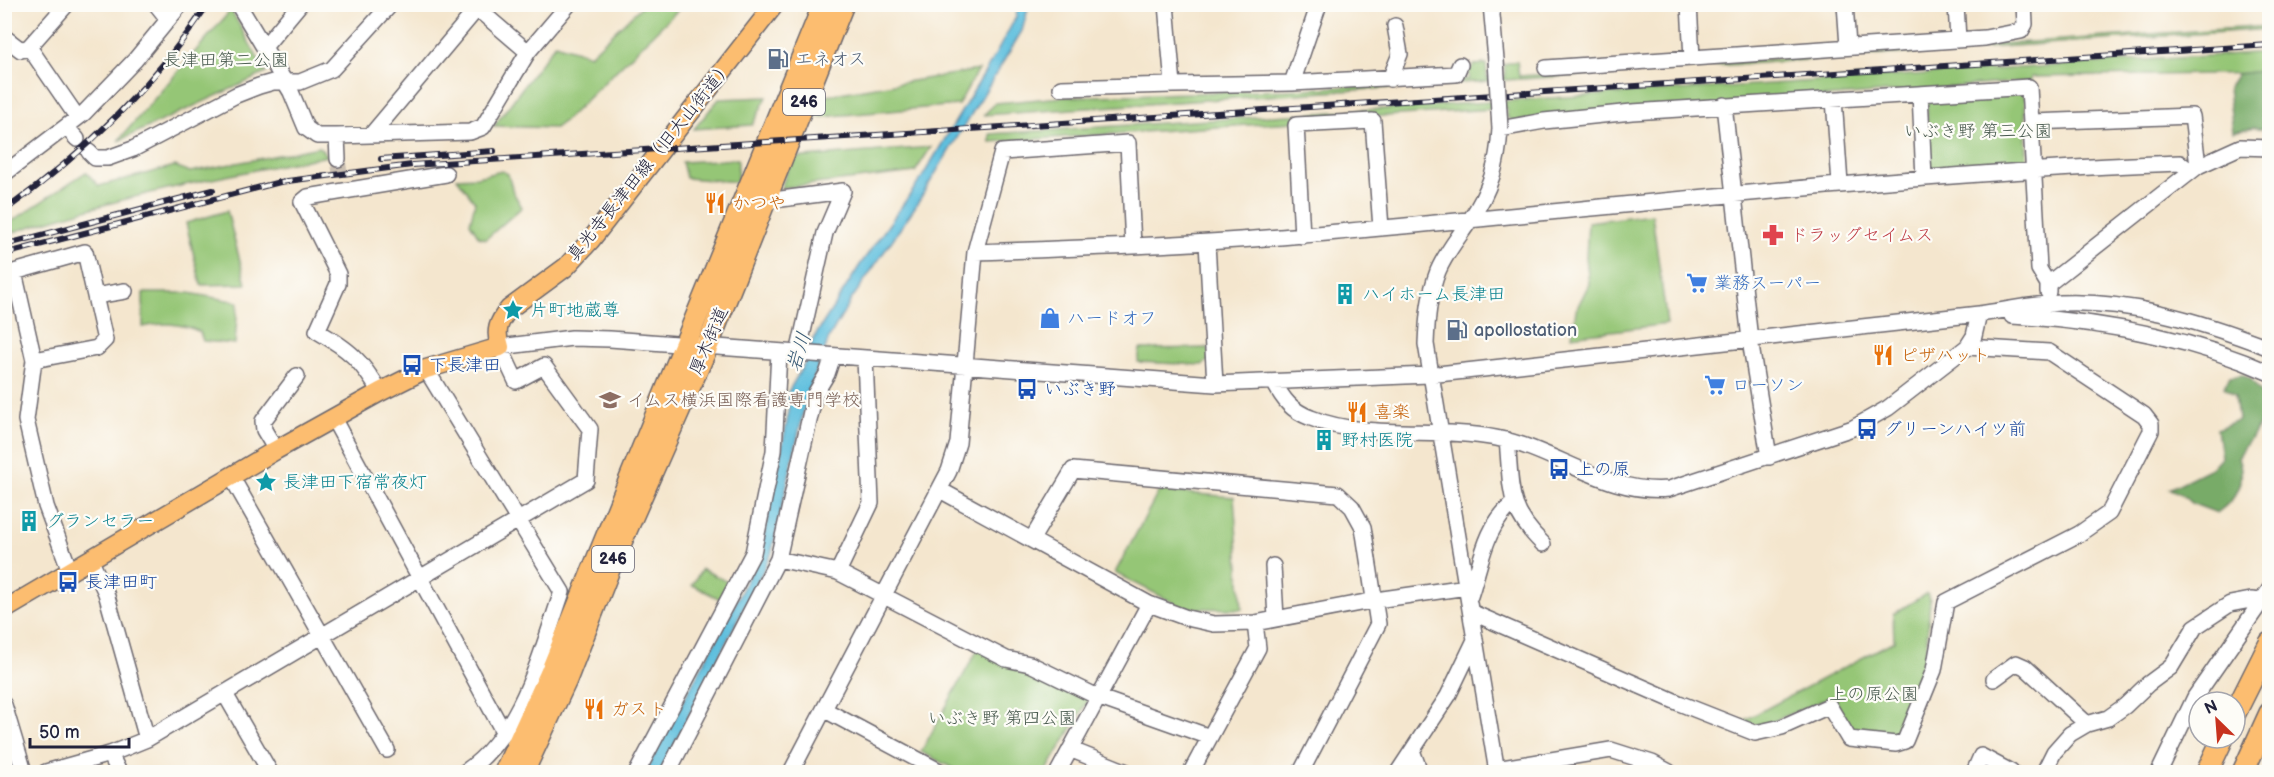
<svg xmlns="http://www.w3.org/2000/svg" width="2274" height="777" font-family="'Balsamiq Sans','Klee One',sans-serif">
<rect width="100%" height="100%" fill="#fdfcf7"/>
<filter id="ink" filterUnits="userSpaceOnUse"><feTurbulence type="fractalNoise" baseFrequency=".0167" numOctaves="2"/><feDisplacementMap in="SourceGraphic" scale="12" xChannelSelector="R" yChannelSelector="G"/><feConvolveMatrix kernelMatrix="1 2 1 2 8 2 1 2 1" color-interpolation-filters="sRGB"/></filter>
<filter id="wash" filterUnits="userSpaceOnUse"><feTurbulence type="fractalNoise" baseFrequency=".008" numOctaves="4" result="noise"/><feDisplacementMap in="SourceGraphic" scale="24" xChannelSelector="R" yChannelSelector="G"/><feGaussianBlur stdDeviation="1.35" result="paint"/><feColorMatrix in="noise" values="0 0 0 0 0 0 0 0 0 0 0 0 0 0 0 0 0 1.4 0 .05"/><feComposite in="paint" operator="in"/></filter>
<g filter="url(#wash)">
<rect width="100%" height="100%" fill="#f4e6ce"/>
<path fill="#95c676" stroke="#5c7458" stroke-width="1.5" d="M644,4l39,1 -115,113 -13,10 -61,-2 61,-82 35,11z
M231,10l35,63 -148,68z
M2269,26v3l-1285,86 11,-12 67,-6 224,-7 183,-11v-8l5,-6 12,-1 1,14 18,-1 -1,-13 13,-3 2,15z
M2269,52v21l-238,4v4l-518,40 -6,-4v-9l-517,34v-8z
M978,70l-20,35 -148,13 6,-21z
M2021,92l4,6 2,63 -8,4 -87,7 -4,-5 -1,-70z
M767,97l-15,28 -58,4 25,-30z
M319,147l9,9c-109,20 -218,43 -323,79v-9l81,-54 13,14 76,-20 15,6z
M931,147l-16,25 -134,16 11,-30z
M738,159l-1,23 -51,-4 -4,-16z
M502,171l6,3 5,18 9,15 -36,32 -7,-2 -9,-14 5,-21 -18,-24 20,-1z
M227,211l19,73 -45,1 -15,-62z
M1652,214l15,110 -95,12 4,-26 13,-26 -3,-27 2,-35z
M189,293l49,9 -3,42 -32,-3 -3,-9c-19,-9 -36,-10 -57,-5v-34z
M1208,348l1,12 -7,5 -64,-3 2,-13z
M1159,491l75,6 8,112 -58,-1 -69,-35z
M702,569l28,14 -8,17 -30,-15z
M1927,593l3,7 -5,66 -25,67c-8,5 -15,3 -24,2 -32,-4 -29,-12 -43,-39l-71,30 -19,-5 151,-80 -1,-27z
M978,649l53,18 59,30 -44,75h-86l-39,-20z"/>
<path fill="#78ab67" stroke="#4d6651" stroke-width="1.5" d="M2269,70v61l-15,-4 -21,5 -5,-44 9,-14z
M2242,375l9,4 9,13 8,-2 1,20 -31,47c9,27 0,40 -21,56l-26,-10 -11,-10 -11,-4 42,-21 10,-11 -4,-28 21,-9 -3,-25 -11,-8 6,-10z"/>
<path fill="#5fbfde" stroke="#40708c" stroke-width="1.5" d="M1018,5h11l-7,26 -107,176 -64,93 -22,38 -22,58 -36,159 -111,217h-15l86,-160 30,-61 28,-140 -2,-17 20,-35 6,-20 47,-74 61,-86 73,-122 22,-40z"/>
</g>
<g filter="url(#ink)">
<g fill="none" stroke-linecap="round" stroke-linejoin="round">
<path stroke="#cabfb1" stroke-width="15" stroke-dasharray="15 8" stroke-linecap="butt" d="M338,159l3,22"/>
<defs>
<path id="minor" d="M156,4l12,15
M238,4l53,88 15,36 11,8h20l133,-4 13,-5 45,-75 41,-48
M472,4l56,48
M1491,4l5,56
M1689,4l3,54
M1845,4l3,42
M1956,4l2,36
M4,37l17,13 8,-3 38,-43
M265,46l35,-42
M29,47l44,64
M1546,68l439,-30 36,-7 4,-7 -1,-20
M1390,79l10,-25 -5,-28
M1292,83l164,-9 4,-9
M1173,85l119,-2 27,-79
M1061,88l112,-3 -7,-81
M1920,94l4,84
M1834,99l6,85
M1724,105l26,235 19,117
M2033,122l159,-6 6,50
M67,128l10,11
M371,135l110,-131
M337,136l1,23
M89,152l6,6h13l25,-9 103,-54 23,-9 14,-4h27l32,-13 59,-65
M4,174l80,-61 51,-53 46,-56
M766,201l77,-10 -18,42 -27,121
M1302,236l-6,-111 77,-4 8,107
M1207,243l8,141
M975,252c109,-4 219,-7 328,-17 292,-25 584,-61 877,-72l10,8
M2048,292v-8l150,-118 42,-19 30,1
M2012,316c88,5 177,21 258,57
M34,360l63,-12 8,-8 -10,-44 30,-5
M426,369l136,223c-22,63 -40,141 -97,180
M1274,382c9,18 18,29 37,36 58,23 125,8 185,20 59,11 111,57 173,51l184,-61 35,-20 79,-61 7,-11 5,-22
M380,392c-20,-33 -30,-42 -63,-61l21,-47v-10l-36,-72 6,-5 138,-23
M333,418l171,315
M1507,440c5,49 -1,68 36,104
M276,450l-12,-20 -1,-9 34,-45
M231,476l156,274
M940,490l209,114 38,14 27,6 41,-1 121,-23 91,-13
M1032,539l41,-69 265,24 14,13 11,20 15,97 -77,148
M90,559l16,34 41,146
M778,559l60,13 168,87 24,5 70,34 110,39
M1273,566l3,52
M70,571l-24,-65 -20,-86 8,-60 -20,-88 71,-20 10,44
M838,572l33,-69 -6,-145
M1470,596c11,-32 15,-71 44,-93
M1471,612l208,91 76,30 27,-6 47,-21 20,33 47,5 9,-3 29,-71 12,-68 133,-68 30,-21 42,-82v-7l-7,-9 -95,-63 -82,-5
M1994,679l22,-16 9,4 62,57
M225,694l45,78
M4,705l20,67
M825,710l116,62
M1072,750l55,22
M1413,753l7,19
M110,754l9,18
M1496,769l115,-19 41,13 17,9
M46,772l64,-18 37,-15 439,-259 4,-51 -46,-63 -28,15 -16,-34 72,-9 38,1 605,45 214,-9 550,-61c23,-3 45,-8 68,-10 75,-7 153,17 223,44
M637,772l116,-219 21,-102 5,-99
M668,772l110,-213 37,-165 12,-20 6,-18
M791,772l158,-301 9,-28 17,-191 27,-100 126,-9 5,103
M1058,772l91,-168
M1191,772l67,-124 -3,-25
M1398,772l50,-76 27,-56
M1497,772l-71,-428c1,-25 3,-50 12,-73 8,-19 21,-34 32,-51 20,-29 28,-56 30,-91l44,-8 88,-9 397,-25 10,182 9,15
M1974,772l7,-16 30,16
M2044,772l10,-20 16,-18 17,-10 21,-6 17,-12 23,-22 23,-17 24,-40 35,-23 21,-4 11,1
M2159,772l36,-75 75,-108"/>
<path id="major" d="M4,610l272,-160 104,-58 46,-23 74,-22c-5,-16 -2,-25 9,-38l57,-42 24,-26 185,-237"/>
<path id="highway" d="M2235,713l35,-70
M505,772l45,-97 274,-671
M523,772l43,-92 44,-113 97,-220 136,-343
M2207,772l16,-34
M2243,772l27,-59"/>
</defs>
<use href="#minor" stroke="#6c676e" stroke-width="18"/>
<use href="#major" stroke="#6c676e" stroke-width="21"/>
<use href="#highway" stroke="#6c676e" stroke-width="24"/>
<use href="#minor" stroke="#fff" stroke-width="15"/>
<use href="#major" stroke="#fcbd6f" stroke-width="18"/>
<use href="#highway" stroke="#fcbd6f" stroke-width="21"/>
<defs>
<path id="rail" d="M381,159l113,-8
M4,211c81,-58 149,-124 204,-207
M4,245l209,-55
M4,254l276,-72 132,-17 1858,-120"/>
</defs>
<use href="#rail" stroke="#22223b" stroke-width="6"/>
<use href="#rail" stroke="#fdfcf7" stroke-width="4" stroke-dasharray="11" stroke-linecap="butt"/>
<defs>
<path id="minor-bridge" d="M1496,60l4,69"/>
</defs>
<use href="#minor-bridge" stroke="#6c676e" stroke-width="18" stroke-linecap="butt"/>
<use href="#minor-bridge" stroke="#fff" stroke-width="15"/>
</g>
</g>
<defs>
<symbol id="fuel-bare" viewBox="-9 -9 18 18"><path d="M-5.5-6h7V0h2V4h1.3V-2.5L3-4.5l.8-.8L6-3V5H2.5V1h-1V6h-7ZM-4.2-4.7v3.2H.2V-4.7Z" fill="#5c6f8a" stroke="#fdfcf7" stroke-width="2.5" paint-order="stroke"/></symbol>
<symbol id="restaurant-bare" viewBox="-9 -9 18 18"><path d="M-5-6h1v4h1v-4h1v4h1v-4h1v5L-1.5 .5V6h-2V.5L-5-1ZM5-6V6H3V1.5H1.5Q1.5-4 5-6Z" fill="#e8710a" stroke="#fdfcf7" stroke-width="2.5" paint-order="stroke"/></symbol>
<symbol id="pharmacy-bare" viewBox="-9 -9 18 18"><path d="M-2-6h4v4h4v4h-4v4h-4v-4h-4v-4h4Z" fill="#e0444e" stroke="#fdfcf7" stroke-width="2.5" paint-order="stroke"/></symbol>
<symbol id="supermarket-bare" viewBox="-9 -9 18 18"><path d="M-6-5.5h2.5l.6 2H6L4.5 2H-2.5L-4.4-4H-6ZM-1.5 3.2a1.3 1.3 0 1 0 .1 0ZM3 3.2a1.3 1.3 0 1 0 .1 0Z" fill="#3f7fe0" stroke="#fdfcf7" stroke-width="2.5" paint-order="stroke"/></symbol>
<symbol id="building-bare" viewBox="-9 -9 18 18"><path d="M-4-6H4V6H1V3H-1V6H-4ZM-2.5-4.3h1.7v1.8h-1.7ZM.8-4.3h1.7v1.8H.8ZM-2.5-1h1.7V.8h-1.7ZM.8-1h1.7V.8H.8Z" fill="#0f9aa8" stroke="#fdfcf7" stroke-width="2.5" paint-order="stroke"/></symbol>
<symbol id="sight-bare" viewBox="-9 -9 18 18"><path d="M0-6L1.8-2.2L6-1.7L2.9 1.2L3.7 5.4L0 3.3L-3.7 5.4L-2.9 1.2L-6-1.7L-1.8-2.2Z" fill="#0f9aa8" stroke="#fdfcf7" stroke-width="2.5" paint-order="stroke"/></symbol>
<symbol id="shop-bare" viewBox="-9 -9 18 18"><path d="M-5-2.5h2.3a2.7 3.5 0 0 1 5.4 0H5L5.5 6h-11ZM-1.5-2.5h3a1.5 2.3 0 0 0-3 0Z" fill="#3f7fe0" stroke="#fdfcf7" stroke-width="2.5" paint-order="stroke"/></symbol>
<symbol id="bus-bare" viewBox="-9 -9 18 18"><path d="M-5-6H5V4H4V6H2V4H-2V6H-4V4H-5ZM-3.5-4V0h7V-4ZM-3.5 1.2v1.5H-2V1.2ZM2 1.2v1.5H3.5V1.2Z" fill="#1a4fb4" stroke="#fdfcf7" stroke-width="2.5" paint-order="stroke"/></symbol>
<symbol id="university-bare" viewBox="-9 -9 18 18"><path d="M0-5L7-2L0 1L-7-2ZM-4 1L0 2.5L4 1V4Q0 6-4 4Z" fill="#8d6e63" stroke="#fdfcf7" stroke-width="2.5" paint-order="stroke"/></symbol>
</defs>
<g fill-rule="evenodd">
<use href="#fuel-bare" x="763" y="44" width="30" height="30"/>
<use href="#restaurant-bare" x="700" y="188" width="30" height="30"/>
<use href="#pharmacy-bare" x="1758" y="220" width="30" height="30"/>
<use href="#supermarket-bare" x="1682" y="268" width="30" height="30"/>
<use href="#building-bare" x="1330" y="279" width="30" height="30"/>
<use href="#sight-bare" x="498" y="295" width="30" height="30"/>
<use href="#shop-bare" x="1035" y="303" width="30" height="30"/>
<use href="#fuel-bare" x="1442" y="315" width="30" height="30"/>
<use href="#restaurant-bare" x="1868" y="340" width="30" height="30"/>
<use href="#bus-bare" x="397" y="350" width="30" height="30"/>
<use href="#supermarket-bare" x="1700" y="370" width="30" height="30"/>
<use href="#bus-bare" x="1012" y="374" width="30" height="30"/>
<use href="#university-bare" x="595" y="385" width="30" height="30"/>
<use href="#restaurant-bare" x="1342" y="397" width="30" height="30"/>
<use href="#bus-bare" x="1852" y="414" width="30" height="30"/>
<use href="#building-bare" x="1309" y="425" width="30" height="30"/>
<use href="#bus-bare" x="1544" y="454" width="30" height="30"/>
<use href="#sight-bare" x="251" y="467" width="30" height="30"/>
<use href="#building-bare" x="14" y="506" width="30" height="30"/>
<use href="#bus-bare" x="53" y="567" width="30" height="30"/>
<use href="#restaurant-bare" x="579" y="694" width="30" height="30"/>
</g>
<g text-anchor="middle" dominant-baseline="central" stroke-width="4.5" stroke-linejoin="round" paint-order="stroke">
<g fill="#fdfcf7" stroke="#646373" stroke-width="1.5">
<rect x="783" y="89" width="42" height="26" rx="4.5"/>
<rect x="592" y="546" width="42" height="26" rx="4.5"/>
</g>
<g font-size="16" font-weight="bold" fill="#22223b">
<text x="804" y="102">246</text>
<text x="613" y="559">246</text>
</g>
<g font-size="18" fill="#4e5e75" stroke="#fdfcf7" text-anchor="start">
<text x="795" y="59">エネオス</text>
<text x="1474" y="330">apollostation</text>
</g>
<g font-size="18" fill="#4a5b50" stroke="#fdfcf7">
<text x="226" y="60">長津田第二公園</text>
<text x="1978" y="131">いぶき野 第三公園</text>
<text x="1874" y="694">上の原公園</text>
<text x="1002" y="718">いぶき野 第四公園</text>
</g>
<g font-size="18" fill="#22223b" stroke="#fdfcf7">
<text transform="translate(650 161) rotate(-51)">真光寺長津田線（旧大山街道）</text>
<text transform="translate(709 341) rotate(-67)">厚木街道</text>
</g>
<g font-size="18" fill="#c56008" stroke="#fdfcf7" text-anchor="start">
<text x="732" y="203">かつや</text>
<text x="1900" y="355">ピザハット</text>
<text x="1374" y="412">喜楽</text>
<text x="611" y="709">ガスト</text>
</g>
<g font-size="18" fill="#be3a42" stroke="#fdfcf7" text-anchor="start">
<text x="1790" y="235">ドラッグセイムス</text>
</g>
<g font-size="18" fill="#366cbe" stroke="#fdfcf7" text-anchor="start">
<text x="1714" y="283">業務スーパー</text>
<text x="1067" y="318">ハードオフ</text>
<text x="1732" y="385">ローソン</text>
</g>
<g font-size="18" fill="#0d838f" stroke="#fdfcf7" text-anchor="start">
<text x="1362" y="294">ハイホーム長津田</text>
<text x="530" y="310">片町地蔵尊</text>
<text x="1341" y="440">野村医院</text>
<text x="283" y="482">長津田下宿常夜灯</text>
<text x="46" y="521">グランセラー</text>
</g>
<g font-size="18" fill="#164399" stroke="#fdfcf7" text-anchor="start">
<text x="429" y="365">下長津田</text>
<text x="1044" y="389">いぶき野</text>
<text x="1884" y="429">グリーンハイツ前</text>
<text x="1576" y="469">上の原</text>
<text x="85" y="582">長津田町</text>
</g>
<g font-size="18" fill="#785e54" stroke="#fdfcf7" text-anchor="start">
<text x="627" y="400">イムス横浜国際看護専門学校</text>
</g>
<g font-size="20" font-style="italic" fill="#375974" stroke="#fdfcf7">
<text transform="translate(799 352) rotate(-72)">岩川</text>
</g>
</g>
<rect width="2274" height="777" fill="none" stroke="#fdfcf7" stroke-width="24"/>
<g transform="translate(2217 720) rotate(335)"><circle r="28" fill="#fdfcf7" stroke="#a5a5ac" stroke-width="1.5"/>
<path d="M0-4.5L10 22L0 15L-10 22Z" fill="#c8321e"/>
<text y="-9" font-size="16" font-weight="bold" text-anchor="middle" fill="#22223b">N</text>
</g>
<path d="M30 738v9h99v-9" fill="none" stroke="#22223b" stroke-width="3"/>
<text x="39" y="738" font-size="18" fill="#22223b" stroke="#fdfcf7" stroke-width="4.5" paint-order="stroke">50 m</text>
</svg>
